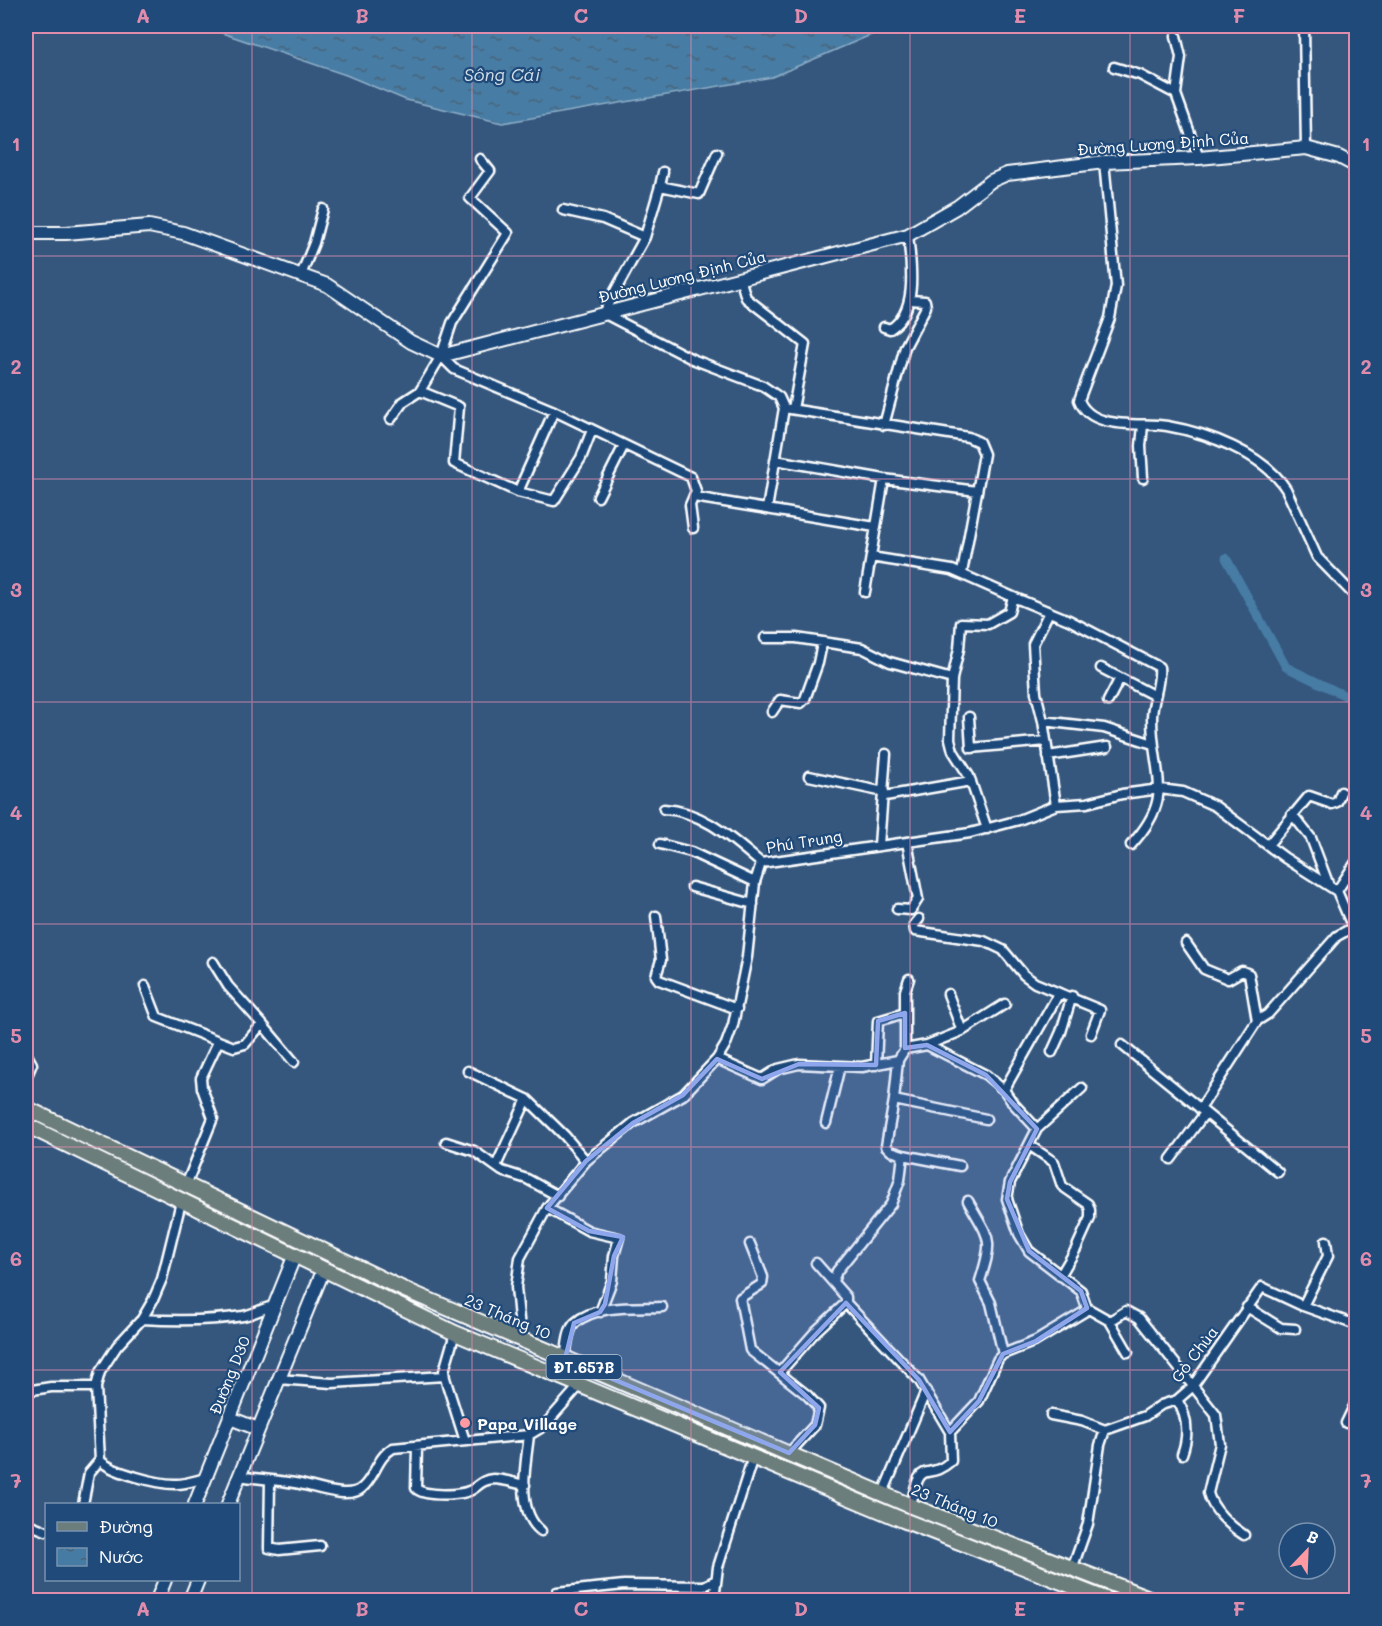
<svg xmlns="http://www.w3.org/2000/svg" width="1382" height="1626" font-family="Mali,sans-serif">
<defs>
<pattern id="water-ripples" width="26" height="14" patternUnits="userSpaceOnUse" patternTransform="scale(1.5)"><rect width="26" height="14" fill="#467ba4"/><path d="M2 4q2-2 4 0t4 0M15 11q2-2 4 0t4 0" fill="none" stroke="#496478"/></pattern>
</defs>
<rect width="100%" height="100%" fill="#35577e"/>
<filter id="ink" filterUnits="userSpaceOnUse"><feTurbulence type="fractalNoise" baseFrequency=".0167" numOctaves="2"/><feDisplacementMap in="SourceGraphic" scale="12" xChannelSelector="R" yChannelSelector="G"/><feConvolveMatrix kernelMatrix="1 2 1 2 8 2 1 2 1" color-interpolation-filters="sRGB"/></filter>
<g filter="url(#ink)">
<path fill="url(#water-ripples)" stroke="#90b0c8" stroke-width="1.5" d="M207,26h685l-120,51 -270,46 -96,-23 -60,-25 -124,-42z"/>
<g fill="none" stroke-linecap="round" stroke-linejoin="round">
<path stroke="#467ba4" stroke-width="9" d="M1226,558l60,109 70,34"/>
<defs>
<path id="street" d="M1304,26l2,122
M1176,36l5,21 -5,37 23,64
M1114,67l26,8 36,19
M717,153l-18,41 -39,-8 -15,51 -42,76 89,46 71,27 16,11 5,11 -17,101
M1104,162l12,124 -6,32 -31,82c12,31 61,22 88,26 40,7 96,27 119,63l31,68 39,40
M660,186l3,-14
M563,210l40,9 42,18
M301,275l13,-32 9,-34
M740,278l6,20 59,46 -12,65
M884,327l6,2c29,-18 21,-65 18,-94
M441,356l13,13 100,42 137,66 5,14 -6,14 3,23
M420,391l39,16 -5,56 64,29
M784,408l184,29 11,5 5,12 -22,119
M554,411l-36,81 36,9 27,-43 11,-28
M391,419l12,-17 17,-11 21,-35 11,-33 56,-90 -38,-35 20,-27 -10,-12
M884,425l21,-78 21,-40 -1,-6 -15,-1
M775,460l109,19 93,12
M1143,478l-2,-32 2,-21
M598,497l26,-52
M694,497l181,30
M871,557l81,13 61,27 -4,15 -21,12 -27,-1 -2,26 -7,30
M865,592l19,-113
M1013,597l56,23 90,47c2,17 -7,34 -7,51 0,57 25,77 -21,127
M1049,612l-16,32 3,49 7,28 13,84
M765,638h31l66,10 28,14 62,17 -2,60 3,12 16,25 18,53
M1101,668l54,28
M1108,701l12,-23
M772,712l8,-12 21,3 4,-4 13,-36 4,-19
M969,717l2,31 75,-7
M1043,721l61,7 49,16
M1048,756l59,-9
M809,776l75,16
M885,796l86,-15
M664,809c39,2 68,30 97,54
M1292,814l19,24 17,45
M660,844l31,8 64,30
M879,845l7,-91
M1268,845l41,-49 23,8 5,-2 4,-10
M692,887l61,17
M1337,891l19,-29
M897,909l14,1 7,-11 -11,-57
M656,916l5,44 -5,16 3,4 78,29
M919,919l-5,6 1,6 69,10 19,9 21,25 11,8 65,27 -9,24
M1186,943l18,26 24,10 14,-8 7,3 8,47
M213,962l15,24 34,38
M145,986l12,31 77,30 11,-3 17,-20 32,38
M948,994l14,37
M927,1045l35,-14 43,-27
M1122,1045l156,127
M905,1049v-58l4,-12
M1052,1052l9,-20 11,-36
M26,1053l6,11 -6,14
M717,1059l45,20 16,-10 21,-5 63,3 36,-7 7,-11 22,-4 59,30 18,15 8,12 25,27 45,-41
M898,1060l-4,40 92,19
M876,1065l2,-44 27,-8
M468,1071l59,28 38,37 21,25
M1004,1090l55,-97
M1200,1109l57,-88 11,-7 69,-78 13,-7 4,1
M826,1123l14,-57
M446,1142l28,9 28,20 25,8 31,17
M1029,1145l25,17 8,24 26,18 2,6v8l-14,31 -16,27
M903,1155l57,11
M1171,1159l34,-46
M496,1166l31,-67
M186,1185l27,-67 -11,-30 -1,-10 17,-36
M968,1201c22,39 26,36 12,80l11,22 12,51
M181,1202l-19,77 -9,21 -11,19 -25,27 -17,26 -4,15 4,73c10,12 61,25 77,24 9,0 20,-4 29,-6
M547,1208l42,23 30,7 -5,18 -2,25 -12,31
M750,1244l13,33 -1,7 -22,14 10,52 57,45 12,13 -4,17 -26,28
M833,1281l4,-10 54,-67 9,-24 3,-25 -12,-4 -5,-5 8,-46
M846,1303l73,77 31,52
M1303,1306l25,-50 -2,-15
M1247,1307l34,21 14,1
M1087,1308l23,13 18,31
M142,1319c33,2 68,2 101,-3 11,-2 20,-8 31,-10
M1110,1321l16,-10 13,7 77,97 4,29 -12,49c4,16 22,33 36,42
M455,1333l-11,38 1,7 20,63
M521,1340l-5,-53 4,-29 27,-50 39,-47 47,-38 50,-28 34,-36 9,-15 7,-19 14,-68 8,-75 6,-19 209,-30 49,-13 37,-15 31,-2 35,-9 38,-5 23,3 32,14 70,52 52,33 19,44
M565,1359c2,-10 2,-29 10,-36 21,-19 61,-15 87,-16
M780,1372l36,-41 30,-28v-6l-30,-34
M278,1379l54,4 112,-7
M26,1391l25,-4h45
M1177,1400c11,17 12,35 5,54
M1051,1415l31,6 23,9
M1346,1423l10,-21
M529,1435c-3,29 -14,75 12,96
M417,1447l-1,41c7,9 47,8 57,1 7,-5 10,-9 20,-10 10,0 22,4 32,6
M239,1476c19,3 37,4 56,7 16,2 53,18 67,5 13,-11 15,-31 31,-40l136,-13 15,-9 36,-41
M270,1480l-1,68 10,2 41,-4
M883,1493l43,-102
M83,1504l6,-31 11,-13
M911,1506c10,-52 14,-22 40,-45l-1,-29 29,-31 19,-42 5,-5 33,-13 48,-29 3,-4 -6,-17 -52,-40 -10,-17 -12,-35 3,-17 27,-53
M26,1523l20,8
M1072,1569l16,-45 12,-79 5,-15 40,-14 16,-11 16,-5 15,-13 70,-100 41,19 53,19
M557,1592l67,-7 80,1 10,-5
M714,1600l4,-33 35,-110"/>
<path id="secondary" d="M26,233h40l83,-7 34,7 144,52 84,57 30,14 467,-121 49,-28 34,-26 16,-7 17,-2 80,-10 95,-4 107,-10 33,9 17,9
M230,1418l28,11
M195,1504l99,-247
M228,1504l95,-233
M157,1600l8,-20
M190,1600l8,-20"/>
<path id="primary" d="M26,1108l377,181 508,217 243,94
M26,1125l429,208 448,187 205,80"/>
</defs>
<use href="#street" stroke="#fff" stroke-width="13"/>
<use href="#secondary" stroke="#fff" stroke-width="16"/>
<use href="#primary" stroke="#fff" stroke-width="18"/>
<use href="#street" stroke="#1f4a7a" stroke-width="8"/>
<use href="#secondary" stroke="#1f4a7a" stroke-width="12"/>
<use href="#primary" stroke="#6c7e7c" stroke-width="14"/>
</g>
</g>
<path fill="#8ea6ec" fill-opacity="0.2" stroke="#8ea6ec" stroke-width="4.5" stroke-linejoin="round" d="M905,1013v35l22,-3 59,30 51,54 -27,53 -3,17 22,52 52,40 6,17 -51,33 -33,13 -24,47 -29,31 -31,-52 -73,-77 -66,69 39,36 -4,17 -26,28 -224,-94 9,-36 26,-11 5,-8 9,-48 9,-19 -34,-6 -42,-23 39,-47 47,-38 50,-28 34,-36 45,20 37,-15 77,1 2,-44z"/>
<path fill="none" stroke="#e08cad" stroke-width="1.5" stroke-opacity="0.55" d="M252,26v1574M472,26v1574M691,26v1574M910,26v1574M1130,26v1574M26,256h1330M26,479h1330M26,702h1330M26,924h1330M26,1147h1330M26,1370h1330"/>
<circle fill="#ff9aa2" stroke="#1f4a7a" stroke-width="2" cx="465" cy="1423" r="6"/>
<g text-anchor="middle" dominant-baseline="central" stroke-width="4.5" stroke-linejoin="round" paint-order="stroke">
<rect fill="#1f4a7a" stroke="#bcc9d7" stroke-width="1.5" x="546.5" y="1355" width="75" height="24" rx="4.5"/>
<g font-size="15" font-weight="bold" fill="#fff">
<text x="584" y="1367">ĐT.657B</text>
</g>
<g font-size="16" fill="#fff" stroke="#1f4a7a">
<text transform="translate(1163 143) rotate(-4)">Đường Lương Định Của</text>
<text transform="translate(682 276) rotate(-14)">Đường Lương Định Của</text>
<text transform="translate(804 841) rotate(-9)">Phú Trung</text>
<text transform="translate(508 1316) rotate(23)">23 Tháng 10</text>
<text transform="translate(1194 1354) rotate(-53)">Gò Chùa</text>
<text transform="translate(229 1375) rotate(-68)">Đường D30</text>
<text transform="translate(955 1505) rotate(22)">23 Tháng 10</text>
</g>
<g font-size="16" font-weight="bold" fill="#fff" stroke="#1f4a7a" text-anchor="start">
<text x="477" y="1423">Papa Village</text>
</g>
<g font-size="18" font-style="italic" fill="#d1dee8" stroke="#1f4a7a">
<text x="502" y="74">Sông Cái</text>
</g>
</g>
<rect width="1382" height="1626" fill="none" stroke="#1f4a7a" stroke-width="66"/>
<rect x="45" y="1503" width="195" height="78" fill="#1f4a7a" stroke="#7992af" stroke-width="1.5"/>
<rect x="57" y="1522" width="30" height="9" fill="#6c7e7c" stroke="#7992af" stroke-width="1.5"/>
<text x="99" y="1533" font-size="18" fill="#ffffff">Đường</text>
<rect x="57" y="1548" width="30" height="18" fill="url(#water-ripples)" stroke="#7992af" stroke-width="1.5"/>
<text x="99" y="1563" font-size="18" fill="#ffffff">Nước</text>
<g transform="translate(1307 1551) rotate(23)"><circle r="28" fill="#1f4a7a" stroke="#7992af" stroke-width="1.5"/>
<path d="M0-4.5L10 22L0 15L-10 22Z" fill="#ff9aa2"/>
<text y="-9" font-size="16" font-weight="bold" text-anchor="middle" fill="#ffffff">B</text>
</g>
<rect x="33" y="33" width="1316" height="1560" fill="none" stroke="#e08cad" stroke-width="2"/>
<g font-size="20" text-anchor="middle" font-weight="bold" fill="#e08cad">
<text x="143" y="23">A</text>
<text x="362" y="23">B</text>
<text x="581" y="23">C</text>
<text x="801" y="23">D</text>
<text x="1020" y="23">E</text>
<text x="1239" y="23">F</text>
<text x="16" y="151">1</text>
<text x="1366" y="151">1</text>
<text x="16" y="374">2</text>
<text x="1366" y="374">2</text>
<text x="16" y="597">3</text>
<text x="1366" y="597">3</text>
<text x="16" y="820">4</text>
<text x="1366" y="820">4</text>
<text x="16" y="1043">5</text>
<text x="1366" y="1043">5</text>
<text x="16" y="1266">6</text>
<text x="1366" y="1266">6</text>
<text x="16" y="1488">7</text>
<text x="1366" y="1488">7</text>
<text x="143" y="1616">A</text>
<text x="362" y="1616">B</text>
<text x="581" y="1616">C</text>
<text x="801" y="1616">D</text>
<text x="1020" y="1616">E</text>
<text x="1239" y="1616">F</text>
</g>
</svg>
